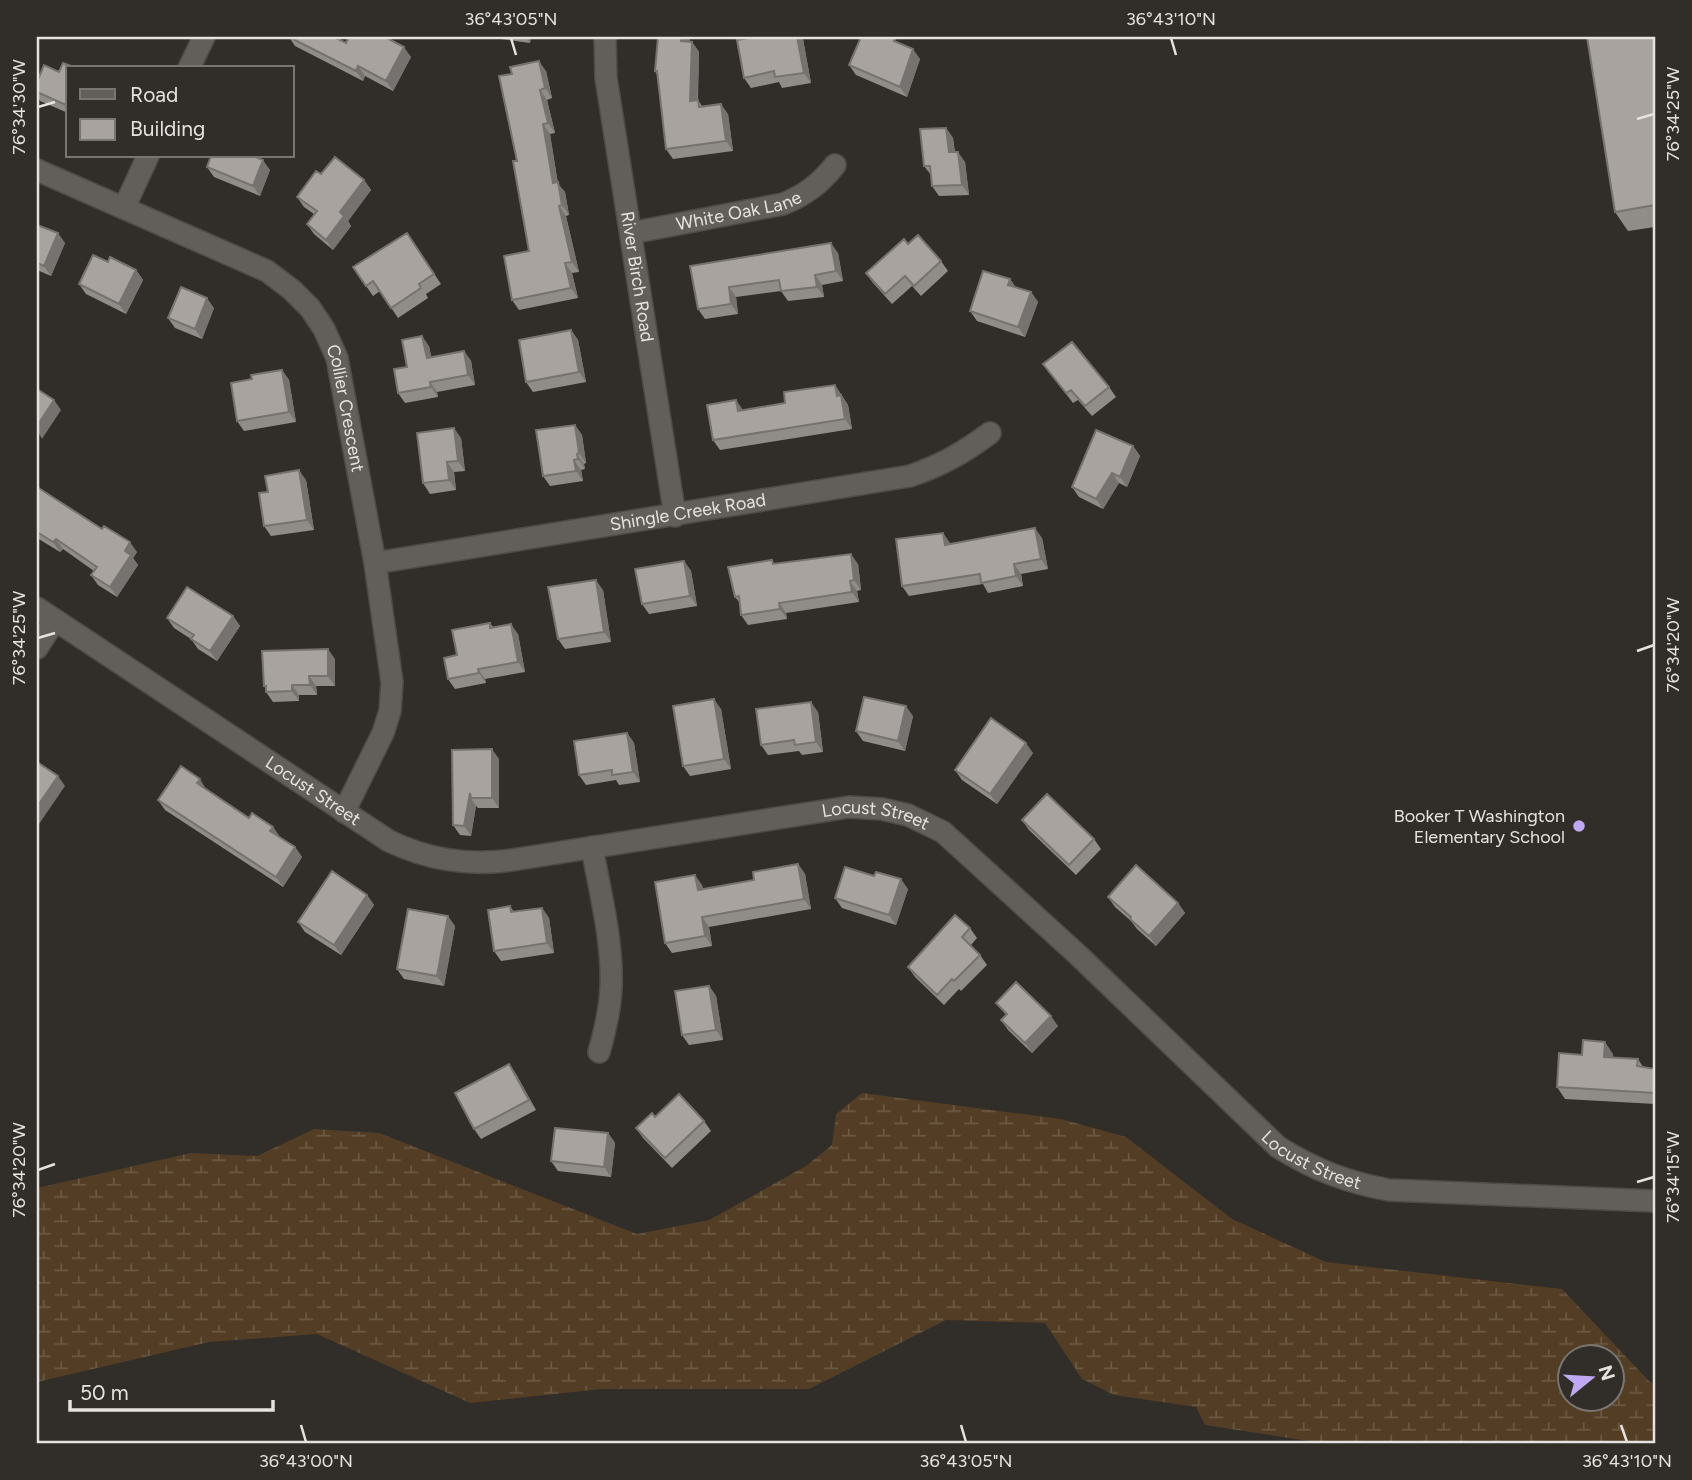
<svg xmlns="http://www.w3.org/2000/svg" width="1692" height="1480" font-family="Figtree,sans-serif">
<defs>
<pattern id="wetland-marsh" width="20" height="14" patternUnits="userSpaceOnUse" patternTransform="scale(1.75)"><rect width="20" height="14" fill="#533d24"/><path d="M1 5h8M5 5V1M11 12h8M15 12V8" fill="none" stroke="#6c5944"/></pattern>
</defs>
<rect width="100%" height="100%" fill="#312d29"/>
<path fill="url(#wetland-marsh)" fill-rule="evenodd" d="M862,1093l199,26 65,18 106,82 94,43 236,27 87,92 6,3v59h-333l-117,-18 -9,-18 -82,-12 -32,-16 -37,-56 -99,-3 -137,69h-208l-131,14 -153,-69 -108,8 -172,40v-194l154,-35 66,3 57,-27 65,4 258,101 72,-14 97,-54 26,-21 4,-31zM1570,1358h42v42h-42z"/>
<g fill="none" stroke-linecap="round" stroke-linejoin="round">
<defs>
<g id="street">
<path id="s1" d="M605,37l1,41 69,438"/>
<path d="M189,68l15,-31"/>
<path id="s2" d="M37,170l230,101 25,19 18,18 14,21 13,29 38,205 17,119 -2,29 -7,22 -39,79"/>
<path d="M124,208l24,-52"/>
<path id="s3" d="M631,233l152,-29c22,-9 37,-20 52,-39"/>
<path id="s4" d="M375,563l535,-87c32,-11 53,-23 80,-43"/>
<path id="s5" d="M37,608l352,233c38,18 74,24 116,20l344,-54 33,2 26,6 35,17 135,123 200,192c37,23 68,35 111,43l266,11"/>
<path d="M37,648l18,-28"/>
<path d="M592,847c8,46 21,94 19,141 -1,22 -6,43 -12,64"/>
</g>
</defs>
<use href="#street" stroke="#4e4b47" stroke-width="24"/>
<use href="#street" stroke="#625e59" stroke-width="21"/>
</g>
<path fill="#908c88" d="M289,37l57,6 45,-3 20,17 -18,34 -28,-15 -2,5 -68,-35z
M487,37h44l-1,6z
M690,37l-1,5h3l7,10 -1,48 4,6 26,8 5,37 -60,8 -7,-10 -9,-74 -2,-4z
M1655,37v190l-27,4 -13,-19z
M803,39l8,44 -29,5 -3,-6 -28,6 -7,-10z
M901,44l19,15 -13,38 -51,-22 -7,-10z
M68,68v45l-28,-12 -3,-5v-14z
M546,71l6,27 -5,2 8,33 -5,1 8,50 7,8 4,23 -3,1 13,56 -7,1 6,25 -59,12 -7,-10 17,-49 -12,-90z
M946,128l7,10 2,14 10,10 4,33 -30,1 -7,-10 -1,-11 -7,-9z
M211,156h48l-1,2 12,12 -10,26 -46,-19 -7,-10z
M321,174l43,6 7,10 -23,31 3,5 -18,24 -19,-16 -7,-10 7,-10 -10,-7 -7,-10z
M37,225l28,18 -14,33 -14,-6z
M407,233l34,51 -15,10 2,4 -30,20 -18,-27 -7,5 -20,-29z
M908,244l33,17 7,10 -27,25 -9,-10 -20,18 -19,-21 -7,-10z
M838,253l5,28 -21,4 2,12 -36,4 -7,-10 -45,6 2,17 -33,5 -7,-10 -8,-43z
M108,262l28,8 7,10 -17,34 -40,-20 -7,-10z
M1010,279l6,9 15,4 7,10 -13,35 -48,-16 -7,-10z
M214,308l-12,31 -27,-11 -7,-10z
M571,330l7,10 8,42 -53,10 -7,-10z
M429,346l2,11 33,-6 7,10 4,24 -38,7 1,5 -33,6 -7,-10 9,-26z
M1043,364l66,23 7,10 -24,19 -14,-16 -5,3z
M282,370l7,10 7,42 -52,9 -7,-10 15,-42z
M835,385l13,20 4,24 -132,21 -7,-10 30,-30 42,-7z
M575,425l7,10 4,28 -2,1 1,5 -4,1 2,11 -33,5 -7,-10z
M461,438l4,33 -11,1 2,18 -26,4 -7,-11z
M1133,446l7,10 -13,31 -8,-4 -16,26 -24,-12 -7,-10z
M306,480l8,50 -43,6 -7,-10 4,-34z
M37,487l100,65 -4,6 5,7 -21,32 -19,-12 -7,-10 3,-4 -31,-22 -3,3 -23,-14z
M943,533l7,11 92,-6 6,31 -27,5 2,12 -35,7 -5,-9 -74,12 -7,-10z
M684,561l7,10 6,35 -48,8 -7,-10z
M775,564h83l3,26 -4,1 2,11 -73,11 1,6 -39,6 -7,-10 -1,-12 -5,-6z
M603,590l8,52 -46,7 -7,-10z
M233,616l7,10 -23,35 -19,-12 -7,-10 -17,-11 -7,-10z
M490,623l3,4 25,7 7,38 -40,7 1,4 -31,6 -7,-10z
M335,659v27h-19l1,9h-18v6l-26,1 -7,-10v-2l-2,-4z
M721,709l10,60 -41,7 -7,-10z
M818,712l5,40 -21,3 -3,-4 -31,4 -7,-10z
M913,716l-8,35 -42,-10 -7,-10z
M627,733l7,10 6,39 -21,3 -3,-5 -30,5 -7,-10z
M452,750l47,9v49h-21l-2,-2 -5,30 -11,-1 -7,-10z
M1033,753l-36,51 -35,-24 -7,-10z
M206,789l43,29 24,9 7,10 15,10 7,10 -19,30 -118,-77 -7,-10z
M1022,820l72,19 7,10 -25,26 -47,-45z
M798,864l7,10 6,35 -102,18 3,19 -40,7 -7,-10 37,-58 1,4 51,-9z
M908,889l-12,36 -54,-17 -7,-10z
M367,895l7,10 -33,50 -36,-23 -7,-10z
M1108,897l70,6 7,10 -29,33 -19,-17 -6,-8 -16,-14z
M510,906l4,6 28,-4 7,10 5,35 -53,8 -7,-10z
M455,926l-11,60 -40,-7 -7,-10z
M970,928l7,10 -6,7 9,10 7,10 -26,26 -2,-2 -15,16 -29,-28 -7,-10z
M709,986l7,10 7,44 -34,5 -7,-10z
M996,1003l62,23 -26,27 -24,-23 -7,-10 5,-5z
M1613,1054v4l25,1 5,8 12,2v35l-90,-5 -8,-12z
M509,1064l7,10 20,36 -55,29 -7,-10z
M655,1117l49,4 7,10 -39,37 -29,-30 -7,-10z
M608,1133l7,10 -4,34 -53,-6 -7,-10z"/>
<path fill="#76726f" d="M526,37h5l-1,6z
M682,37h8l-2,14 -7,-10z
M797,37h4l2,2 8,44 -7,-10z
M692,42l7,10 -2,59 -7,-10z
M404,47l7,10 -18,34 -7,-10z
M913,49l7,10 -13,38 -7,-10z
M539,61l7,10 6,27 -7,-10z
M358,66l7,10 -2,5 -7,-10z
M540,90l7,10 8,33 -7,-10z
M721,104l7,10 5,37 -7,-10z
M543,124l7,10 8,50 7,8 4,23 -7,-10 -9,-22z
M946,128l7,10 3,24 -7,-10z
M958,152l7,10 4,33 -7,-10z
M263,160l7,10 -10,26 -7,-10z
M364,180l7,10 -23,31 3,5 -18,24 -7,-10 14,-28z
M559,206l7,10 13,56 -7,-10z
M58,233l7,10 -14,33 -7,-10z
M831,243l7,10 5,28 -7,-10z
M565,263l7,10 6,25 -7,-10z
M136,270l7,10 -17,34 -7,-10z
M815,275l7,10 2,12 -7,-10z
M1010,279l7,10 -9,-4z
M729,287l7,10 2,17 -7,-10z
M1031,292l7,10 -13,35 -7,-10z
M207,298l7,10 -12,31 -7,-10z
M571,330l7,10 8,42 -7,-10z
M422,336l7,10 5,22 -7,-10z
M464,351l7,10 4,24 -7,-10z
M282,370l7,10 7,42 -7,-10z
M430,382l7,10 1,5 -7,-10z
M835,385l13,20 4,24 -7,-10 -8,-23z
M54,400l7,10 -19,29 -5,-9v-4z
M736,400l7,10 -5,1z
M575,425l7,10 4,28 -7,-10z
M454,428l7,10 4,33 -7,-10z
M1133,446l7,10 -13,31 -7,-10z
M577,454l7,10 1,5 -7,-10z
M574,460l7,10 2,11 -7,-10z
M447,462l7,10 2,18 -7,-10z
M299,470l7,10 8,50 -7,-10z
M1112,473l7,10 -16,26 -7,-10z
M1035,528l7,10 6,31 -7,-10z
M943,533l7,10 2,12 -7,-10z
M56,539l7,10 -3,3 -7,-10z
M130,542l7,10 -4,6 5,7 -21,32 -7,-10 15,-36z
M851,554l7,10 3,26 -7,-10z
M684,561l7,10 6,35 -7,-10z
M1014,564l7,10 2,12 -7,-10z
M596,580l7,10 8,52 -7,-10z
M850,581l7,10 2,11 -7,-10z
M779,603l7,10 1,6 -7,-10z
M233,616l7,10 -23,35 -7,-10z
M511,624l7,10 7,38 -7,-10z
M328,649l7,10v27l-7,-10z
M478,669l7,10 1,4 -7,-10z
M309,676l7,10 1,9 -7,-10z
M292,685l7,10v6l-7,-10z
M714,699l7,10 10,60 -7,-10z
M811,702l7,10 5,40 -7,-10z
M906,706l7,10 -8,35 -7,-10z
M627,733l7,10 6,39 -7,-10z
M1026,743l7,10 -36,51 -7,-10z
M492,749l7,10v49l-7,-10z
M58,776l7,10 -28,41v-20z
M200,779l6,10 -2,4 -7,-10z
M470,793l1,5 5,8 -5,30 -7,-10z
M273,827l7,10 -10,-6z
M295,847l7,10 -19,30 -7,-10z
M798,864l7,10 6,35 -7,-10z
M695,875l7,10 3,15 -7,-10z
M901,879l7,10 -12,36 -7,-10z
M367,895l7,10 -33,50 -7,-10z
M1178,903l7,10 -29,33 -7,-10z
M542,908l7,10 5,35 -7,-10z
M448,916l7,10 -11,60 -7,-10z
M702,917l7,10 3,19 -7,-10z
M709,986l7,10 7,44 -7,-10z
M1051,1016l7,10 -26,27 -7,-10z
M1605,1042l8,12 -1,15 -8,-12z
M509,1064l7,10 20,36 -7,-10z
M608,1133l7,10 -4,34 -7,-10z"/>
<path fill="#a8a39e" stroke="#76726f" stroke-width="2" d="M289,37h45l12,6 3,-6h36l19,10 -18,34 -28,-15 -2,5z
M658,37h24l-1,4 11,1 -2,59 8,-1 1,7 22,-3 5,37 -60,8 -9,-78h-2z
M755,37h42l7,36 -29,4 -1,-6 -30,7 -7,-38z
M861,37h35l-2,4 19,8 -13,38 -51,-22z
M1587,37h68v168l-40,7z
M539,61l6,27 -5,2 8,33 -5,1 10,59 5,-1 4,23 -3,1 13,56 -7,1 6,25 -59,12 -8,-44 25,-5 -16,-90h4l-18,-85 13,-2 -2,-7z
M63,63l13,5h-8v38l-31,-14v-10l7,-17 15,7z
M946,128l3,24h9l4,33 -30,1 -2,-20h-6l-4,-37z
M211,156h42l10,4 -10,26 -46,-19z
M335,157l29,23 -24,32 4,4 -18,24 -19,-16 10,-13 -20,-14 19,-26 5,3z
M37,225l21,8 -14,33 -7,-3z
M407,233l27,41 -15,10 2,4 -30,20 -18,-27 -7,5 -13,-19z
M918,235l23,26 -27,25 -9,-10 -20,18 -19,-21 38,-34 4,5z
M831,243l5,28 -21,4 2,12 -36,4 -2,-11 -50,7 2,17 -33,5 -8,-43z
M93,255l15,7 2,-5 26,13 -17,34 -40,-20z
M983,271l27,8 -2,6 23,7 -13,35 -48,-16z
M181,287l26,11 -12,31 -27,-11z
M571,330l8,42 -53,10 -7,-42z
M422,336l5,22 37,-7 4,24 -38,7 1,5 -33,6 -4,-24 13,-2 -5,-27z
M1072,342l37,45 -24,19 -14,-16 -5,3 -23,-29z
M282,370l7,42 -52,9 -6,-38 21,-4 -1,-4z
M835,385l2,11 4,-1 4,24 -132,21 -6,-35 29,-5 2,11 47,-8 -1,-11z
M37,389l17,11 -17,26z
M575,425l4,28 -2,1 1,5 -4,1 2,11 -33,5 -7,-46z
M454,428l4,33 -11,1 2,18 -26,3 -6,-50z
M1096,430l37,16 -13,31 -8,-4 -16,26 -24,-12z
M299,470l8,50 -43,6 -5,-33 9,-1 -3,-16z
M37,487l65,42 2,-3 26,16 -5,9 6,4 -21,32 -19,-12 6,-8 -41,-28 -3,3 -16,-10z
M1035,528l6,31 -27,5 2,12 -35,7 -1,-9 -78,12 -6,-47 47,-6 2,12z
M851,554l3,26 -4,1 2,11 -73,11 1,6 -39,6 -2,-19 -4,1 -7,-30 44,-7 1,4z
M684,561l6,35 -48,8 -7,-35z
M596,580l8,52 -46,7 -10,-52z
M187,587l46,29 -23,35 -19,-12 3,-4 -27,-17z
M490,623v5l21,-4 7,38 -40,7 1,4 -31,6 -4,-21 13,-3 -5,-25z
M328,649v27h-19l1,9h-18v6l-26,1v-6h-2l-2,-35z
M864,697l42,9 -8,35 -42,-10z
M714,699l10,60 -41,7 -10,-60z
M811,702l5,40 -21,3 -1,-5 -33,5 -5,-36z
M991,718l35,25 -36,51 -35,-24z
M627,733l6,39 -21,3v-5l-33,5 -5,-34z
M492,749v49h-21l-1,-5 -6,33 -11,-1 -1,-75z
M37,762l21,14 -21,31z
M181,766l19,13 -3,4 52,35 3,-5 21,14 -3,4 25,16 -19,30 -118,-77z
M1047,794l47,45 -25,26 -47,-45z
M798,864l6,35 -102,18 3,19 -40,7 -10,-61 40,-7 3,15 56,-10 -1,-8z
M1136,865l42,38 -29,33 -19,-17 1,-2 -23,-20z
M845,867l29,9 2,-4 25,7 -12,36 -54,-17z
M332,871l35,24 -33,50 -36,-23z
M510,906l1,6 31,-4 5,35 -53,8 -6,-41z
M408,909l40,7 -11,60 -40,-7z
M955,915l15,13 -8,9 18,18 -26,26 -2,-2 -15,16 -29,-28z
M1016,982l35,34 -26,27 -24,-23 6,-6 -11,-11z
M709,986l7,44 -34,5 -7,-44z
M1583,1040l22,2 -1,15 34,2 -1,7 18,3v24l-98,-6 2,-34 23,2z
M509,1064l20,36 -55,29 -19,-36z
M679,1094l25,27 -39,37 -29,-30 16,-15 3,4z
M555,1128l53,5 -4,34 -53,-6z"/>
<path fill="none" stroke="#e5e3e0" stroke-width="2.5" d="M511,38l5,17M1171,38l5,17M38,107l17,-5M1637,119l17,-5M38,638l17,-5M1637,651l17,-6M38,1170l17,-6M1637,1182l17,-5M301,1425l5,17M961,1425l5,17M1621,1425l6,17"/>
<circle fill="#c1a8f3" stroke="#312d29" stroke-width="2.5" cx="1579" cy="826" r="7"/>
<g text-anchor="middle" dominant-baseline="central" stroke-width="7" stroke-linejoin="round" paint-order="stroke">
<g font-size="18" fill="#e5e3e0" stroke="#312d29">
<text stroke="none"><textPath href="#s3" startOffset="110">White Oak Lane</textPath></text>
<text stroke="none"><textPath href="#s1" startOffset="242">River Birch Road</textPath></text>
<text stroke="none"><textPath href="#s2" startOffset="416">Collier Crescent</textPath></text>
<text stroke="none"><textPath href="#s4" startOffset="317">Shingle Creek Road</textPath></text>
<text stroke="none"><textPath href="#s5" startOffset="331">Locust Street</textPath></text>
<text stroke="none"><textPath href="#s5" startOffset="917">Locust Street</textPath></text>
<text stroke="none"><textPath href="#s5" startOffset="1484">Locust Street</textPath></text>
</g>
<g font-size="18" fill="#e5e3e0" stroke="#312d29" text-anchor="end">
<text x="1565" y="816">Booker T Washington<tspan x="1565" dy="21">Elementary School</tspan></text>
</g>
</g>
<rect width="1692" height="1480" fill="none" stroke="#312d29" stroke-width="77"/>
<rect x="66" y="66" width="228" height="91" fill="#312d29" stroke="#797672" stroke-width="2"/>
<rect x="80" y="89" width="35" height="10" fill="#625e59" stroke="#797672" stroke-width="2"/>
<text x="130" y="102" font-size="21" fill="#e5e3e0">Road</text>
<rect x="80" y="119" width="35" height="21" fill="#a8a39e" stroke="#797672" stroke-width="2"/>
<text x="130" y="136" font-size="21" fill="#e5e3e0">Building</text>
<g transform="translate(1591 1378) rotate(72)"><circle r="33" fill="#312d29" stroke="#797672" stroke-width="2"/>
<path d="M0-5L12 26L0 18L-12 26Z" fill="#c1a8f3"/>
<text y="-10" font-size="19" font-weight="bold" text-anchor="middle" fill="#e5e3e0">N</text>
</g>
<path d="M70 1400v10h203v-10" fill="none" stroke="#e5e3e0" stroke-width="3.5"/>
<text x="80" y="1400" font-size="21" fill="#e5e3e0" stroke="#312d29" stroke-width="5" paint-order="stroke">50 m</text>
<rect x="38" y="38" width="1616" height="1404" fill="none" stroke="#e5e3e0" stroke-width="2.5"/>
<g font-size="18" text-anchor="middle" fill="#e5e3e0">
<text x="511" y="25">36°43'05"N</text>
<text x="1171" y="25">36°43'10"N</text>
<text transform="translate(19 107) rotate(-90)" y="6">76°34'30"W</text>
<text transform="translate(1673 114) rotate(-90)" y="6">76°34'25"W</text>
<text transform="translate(19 638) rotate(-90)" y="6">76°34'25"W</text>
<text transform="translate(1673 645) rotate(-90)" y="6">76°34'20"W</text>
<text transform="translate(19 1170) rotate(-90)" y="6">76°34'20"W</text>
<text transform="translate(1673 1177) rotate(-90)" y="6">76°34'15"W</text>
<text x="306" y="1467">36°43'00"N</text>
<text x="966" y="1467">36°43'05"N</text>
<text x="1627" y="1467">36°43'10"N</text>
</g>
</svg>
